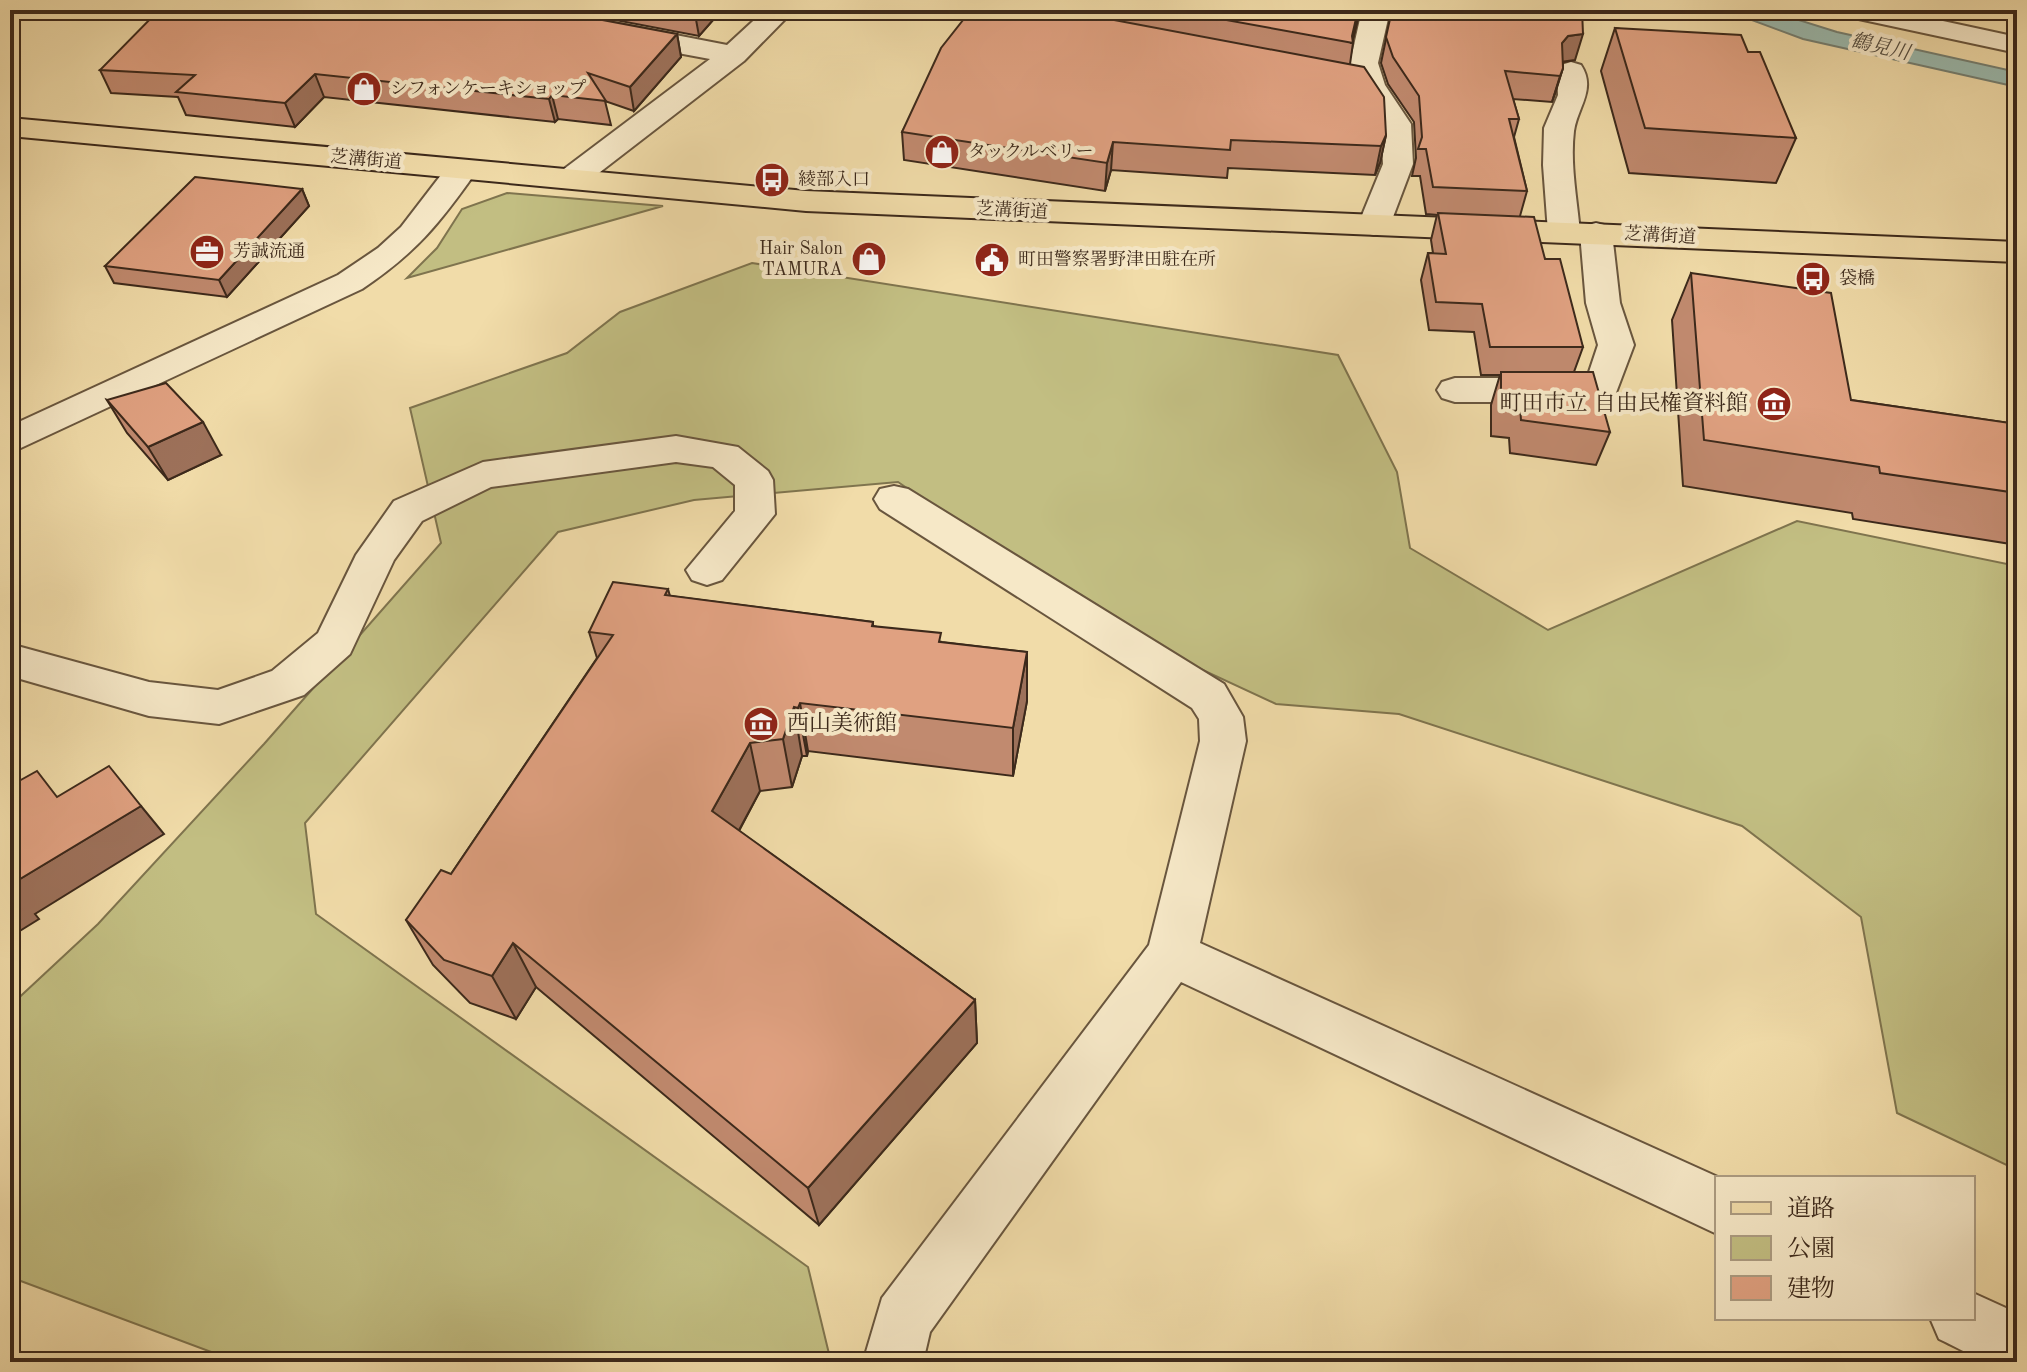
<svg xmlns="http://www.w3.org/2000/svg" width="2027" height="1372" font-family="'Old Standard TT','Noto Serif JP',serif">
<rect width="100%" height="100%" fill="#f1dca9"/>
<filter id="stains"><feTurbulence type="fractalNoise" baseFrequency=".0025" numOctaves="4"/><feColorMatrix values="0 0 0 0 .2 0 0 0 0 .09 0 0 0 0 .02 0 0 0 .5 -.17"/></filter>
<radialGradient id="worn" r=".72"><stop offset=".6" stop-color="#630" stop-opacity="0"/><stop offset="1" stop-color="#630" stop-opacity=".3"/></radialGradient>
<path fill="#c2be82" stroke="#7f744e" stroke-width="2" d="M507,193l156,13 -256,72 30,-30 25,-39z
M752,263l586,92 59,117 13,76 138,82 249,-109 220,45v604l-120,-57 -36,-196 -119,-91 -343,-112 -123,-10 -166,-77 -212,-145 -204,18 -136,32 -253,291 11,91 492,353 23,95h-593l-228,-85v-271l88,-82 166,-180 177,-201 -31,-135 157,-55 53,-41z"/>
<path fill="#9bbaae" stroke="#758073" stroke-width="2" d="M1725,10h42l70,22 180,40v15l-214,-48z"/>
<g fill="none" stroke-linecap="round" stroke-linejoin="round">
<defs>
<path id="minor" d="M507,10h40l180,35 38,-35h29l-50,51 -162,125 -11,2 -11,-2 -5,-7 5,-7 150,-113 -151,-28 -48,-15z
M1362,10h28l-12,53 7,22 26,39 2,40 -23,61 -5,7 -11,3 -11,-3 -5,-7 25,-61 -2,-40 -24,-39 -7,-22z
M1840,10h52l125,27v16l-163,-35 -10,-2z
M1571,62l10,3c16,24 -4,43 -7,66 -4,33 3,68 6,101l-4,7 -12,3 -12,-3 -4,-7 -5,-67 1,-37 14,-33 -1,-24 4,-6z
M462,160l11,2 5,7c-38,54 -61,83 -116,120l-352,164v-27l328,-151 40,-27 23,-21 50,-65z
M1596,223l12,3 4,7 8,70 14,42 -20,53 -13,4h-146l-13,-4 -5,-8 5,-8 13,-4h132l11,-33 -12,-42 -6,-70 4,-7z
M676,436l62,11 30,24 5,9 2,34 -53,66 -15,5 -15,-5 -6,-10 49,-59v-26l-22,-18 -37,-5 -185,25 -69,34 -28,39 -44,94 -46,41 -85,29 -70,-8 -139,-40v-32l139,38 69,8 54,-19 46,-38 38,-78 38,-54 89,-39z
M894,486l14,3 316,195 19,33 3,24 -46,202 520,235h-3v56l-536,-252 -251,350 -7,30h-60l19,-64 267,-353 51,-204 -1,-22 -7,-11 -312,-199 -6,-10 6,-10z
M1973,1293l44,20v44c-28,12 -52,-6 -78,-18l-9,-21h43z"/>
<path id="major" d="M10,118l796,73 1211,51v20l-1211,-51 -796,-75z"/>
</defs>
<use href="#minor" stroke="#69563e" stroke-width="4"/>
<use href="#major" stroke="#3c291b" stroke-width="4"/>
<use href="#minor" fill="#f6e8c7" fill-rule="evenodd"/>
<use href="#major" fill="#f1dca9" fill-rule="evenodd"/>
</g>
<path fill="#c18a6f" stroke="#3c291b" stroke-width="2" d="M563,10h157v2l-21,24z
M968,10h392l-7,29v4l-3,21 36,71 -6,28 -5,12 -147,-7 -1,10 -116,-8 -6,21 -201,-31 -2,-28 66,-118z
M1392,10l183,50 -12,2v6l-11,34 -39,-3 6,20 -5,18 13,54 -7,25 25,43 38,88 -9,25 36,60 -14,33 -86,-12 -1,-15 -18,-2v-31l9,-30h-19l-7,-43 -45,-2 -8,-50 7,-27h5l-2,-13 6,-25 -11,-1 -6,-38h-8l4,-18 -2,-36 -26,-38 -7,-21z
M1615,28l133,24 48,86 -20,45 -147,-10 -28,-102z
M677,34l4,23 -47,54 -29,-10 6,24 -53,-6 -3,3 -231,-25 -29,30 -109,-12 -8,-18 -67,-4 -11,-23z
M302,189l7,17 -82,91 -113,-14 -9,-17z
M1691,273l160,127 166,24v121l-164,-26 -1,-6 -169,-27 -11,-166z
M107,400l114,55 -53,25 -41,-47z
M668,589l2,7 203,26v4l69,16 85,10v49l-14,75 -205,-25 -1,5h-5l-10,31 -32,4 -21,40 236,169 2,43 -158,182 -283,-238 -20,32 -46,-16 -37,-38 -27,-45 45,-46 146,-216 -8,-26z"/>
<path fill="#9d715a" stroke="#3c291b" stroke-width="2" d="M698,10h22v2l-21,24 -4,-22z
M1358,10h2l-8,33h-1z
M677,34l4,23 -47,54 -4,-24z
M1583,34l-8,26 -15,2 2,-19 6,-7z
M1563,68l-8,26 -3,8 8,-26z
M315,74l9,23 -29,30 -10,-24z
M552,95l6,24 -3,3 -6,-23z
M1386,135l-6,28 -5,12 6,-29z
M1113,142l-2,28 -6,21 2,-28z
M302,189l7,17 -82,91 -8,-17z
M203,422l18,33 -53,25 -20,-33z
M1027,652v49l-14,75v-48z
M800,703l8,48 -1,5 -9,-48z
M794,707l8,49 -10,31 -9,-48z
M750,743l10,48 -36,67 -12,-47z
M141,806l23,28 -129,80 4,5 -29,18v-52z
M513,943l23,44 -20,32 -24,-43z
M975,1000l2,43 -158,182 -11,-37z"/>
<path fill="#e0a181" stroke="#3c291b" stroke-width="2" d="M159,10h390l128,24 -47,53 -42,-14 18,28 -54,-6 -3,4 -234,-25 -30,29 -109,-11 19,-17 -95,-5z
M676,10h22l-3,4z
M971,10h90l303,57 20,30 2,38 -5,11 -150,-6 -1,10 -117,-8 -6,21 -205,-31 39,-84z
M1171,10h187l-6,26 1,7z
M1392,10h190l1,24 -15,2 -6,7 1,25 -3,8 -55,-5 14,48h-10l18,72 -94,-4 -7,-38h-8l4,-12 -3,-41 -26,-39 -7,-20z
M1615,28l126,7 7,17h12l36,86 -151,-10z
M195,177l107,12 -83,91 -114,-14z
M1438,213l96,4 11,42h15l23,88h-93l-8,-43 -46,-2 -8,-49 18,1z
M1691,273l140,20 20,107 166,24v69l-137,-20 -1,-6 -175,-27z
M1501,372h92l17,60 -89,-12 -1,-15 -19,-2z
M166,383l37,39 -55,25 -41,-47z
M613,582l55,7 -3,6 208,27 -1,4 69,7 -2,9 88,10 -14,76 -213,-25 -2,5 -4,-1 -11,32 -33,4 -38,68 263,189 -167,188 -295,-245 -21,33 -48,-16 -38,-40 35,-50 10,4 162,-239 -24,-3z
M109,766l32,40 -131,79v-99l27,-15 20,26z"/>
<defs>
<symbol id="shop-disc" viewBox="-11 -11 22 22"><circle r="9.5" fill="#8f2418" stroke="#f6e8c7"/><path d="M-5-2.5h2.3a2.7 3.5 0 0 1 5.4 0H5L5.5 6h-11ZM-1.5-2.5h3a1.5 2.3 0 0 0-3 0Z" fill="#fff"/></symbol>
<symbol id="bus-disc" viewBox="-11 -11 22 22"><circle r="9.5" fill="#8f2418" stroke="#f6e8c7"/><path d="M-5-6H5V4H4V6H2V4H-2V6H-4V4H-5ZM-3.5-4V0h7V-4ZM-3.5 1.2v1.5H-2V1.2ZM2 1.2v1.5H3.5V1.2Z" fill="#fff"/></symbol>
<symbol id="office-disc" viewBox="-11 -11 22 22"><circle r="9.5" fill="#8f2418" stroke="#f6e8c7"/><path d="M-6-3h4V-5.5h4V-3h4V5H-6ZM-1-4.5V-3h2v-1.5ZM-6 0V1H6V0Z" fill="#fff"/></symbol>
<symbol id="civic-disc" viewBox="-11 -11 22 22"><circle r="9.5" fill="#8f2418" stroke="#f6e8c7"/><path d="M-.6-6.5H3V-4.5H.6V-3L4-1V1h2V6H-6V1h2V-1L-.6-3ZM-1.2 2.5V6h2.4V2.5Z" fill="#fff"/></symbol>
<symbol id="museum-disc" viewBox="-11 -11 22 22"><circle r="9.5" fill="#8f2418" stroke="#f6e8c7"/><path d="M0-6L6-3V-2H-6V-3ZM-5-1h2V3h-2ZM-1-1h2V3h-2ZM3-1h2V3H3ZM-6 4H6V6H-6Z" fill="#fff"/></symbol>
</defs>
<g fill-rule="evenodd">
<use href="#shop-disc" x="344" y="69" width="40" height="40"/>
<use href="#shop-disc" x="922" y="132" width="40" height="40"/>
<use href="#bus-disc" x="752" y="160" width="40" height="40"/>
<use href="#office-disc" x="187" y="232" width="40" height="40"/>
<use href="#shop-disc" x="849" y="239" width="40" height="40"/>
<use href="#civic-disc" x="972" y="240" width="40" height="40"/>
<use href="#bus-disc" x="1793" y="259" width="40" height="40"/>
<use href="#museum-disc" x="1754" y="384" width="40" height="40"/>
<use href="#museum-disc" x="741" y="704" width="40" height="40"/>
</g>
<g text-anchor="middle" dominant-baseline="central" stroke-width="8" stroke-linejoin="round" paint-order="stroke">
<g font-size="18" fill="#3c291b" stroke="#f6e8c7" text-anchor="start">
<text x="390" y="89">シフォンケーキショップ</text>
<text x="968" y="152">タックルベリー</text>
<text x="798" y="180">綾部入口</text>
<text x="843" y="249" text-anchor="end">Hair Salon<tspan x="843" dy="21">TAMURA</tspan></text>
<text x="233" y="252">芳誠流通</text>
<text x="1018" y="260">町田警察署野津田駐在所</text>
<text x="1839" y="279">袋橋</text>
</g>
<g font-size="18" fill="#3c291b" stroke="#f6e8c7">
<text transform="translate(366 160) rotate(5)">芝溝街道</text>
<text transform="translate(1012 211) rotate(3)">芝溝街道</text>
<text transform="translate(1660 236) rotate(3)">芝溝街道</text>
</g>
<g font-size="20" font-style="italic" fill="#544d40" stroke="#f6e8c7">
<text transform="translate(1880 48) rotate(13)">鶴見川</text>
</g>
<g font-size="22" fill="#3c291b" stroke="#f6e8c7" text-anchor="end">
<text x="1748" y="404">町田市立 自由民権資料館</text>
<text x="787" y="724" text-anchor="start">西山美術館</text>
</g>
</g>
<rect width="2027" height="1372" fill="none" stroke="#f1dca9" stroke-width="40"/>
<rect x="12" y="12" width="2003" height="1348" fill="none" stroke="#3c291b" stroke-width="4"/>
<rect x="20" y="20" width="1987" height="1332" fill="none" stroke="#3c291b" stroke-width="2"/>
<rect x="1715" y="1176" width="260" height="144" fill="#f6e8c7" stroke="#ac9c82" stroke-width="2"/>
<rect x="1731" y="1202" width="40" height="12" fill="#f1dca9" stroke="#ac9c82" stroke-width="2"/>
<text x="1787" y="1216" font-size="24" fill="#3c291b">道路</text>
<rect x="1731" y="1236" width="40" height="24" fill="#c2be82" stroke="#ac9c82" stroke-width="2"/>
<text x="1787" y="1256" font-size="24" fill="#3c291b">公園</text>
<rect x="1731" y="1276" width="40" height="24" fill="#e0a181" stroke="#ac9c82" stroke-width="2"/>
<text x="1787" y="1296" font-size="24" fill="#3c291b">建物</text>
<rect width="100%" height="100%" filter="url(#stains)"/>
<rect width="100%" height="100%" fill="url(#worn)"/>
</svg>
